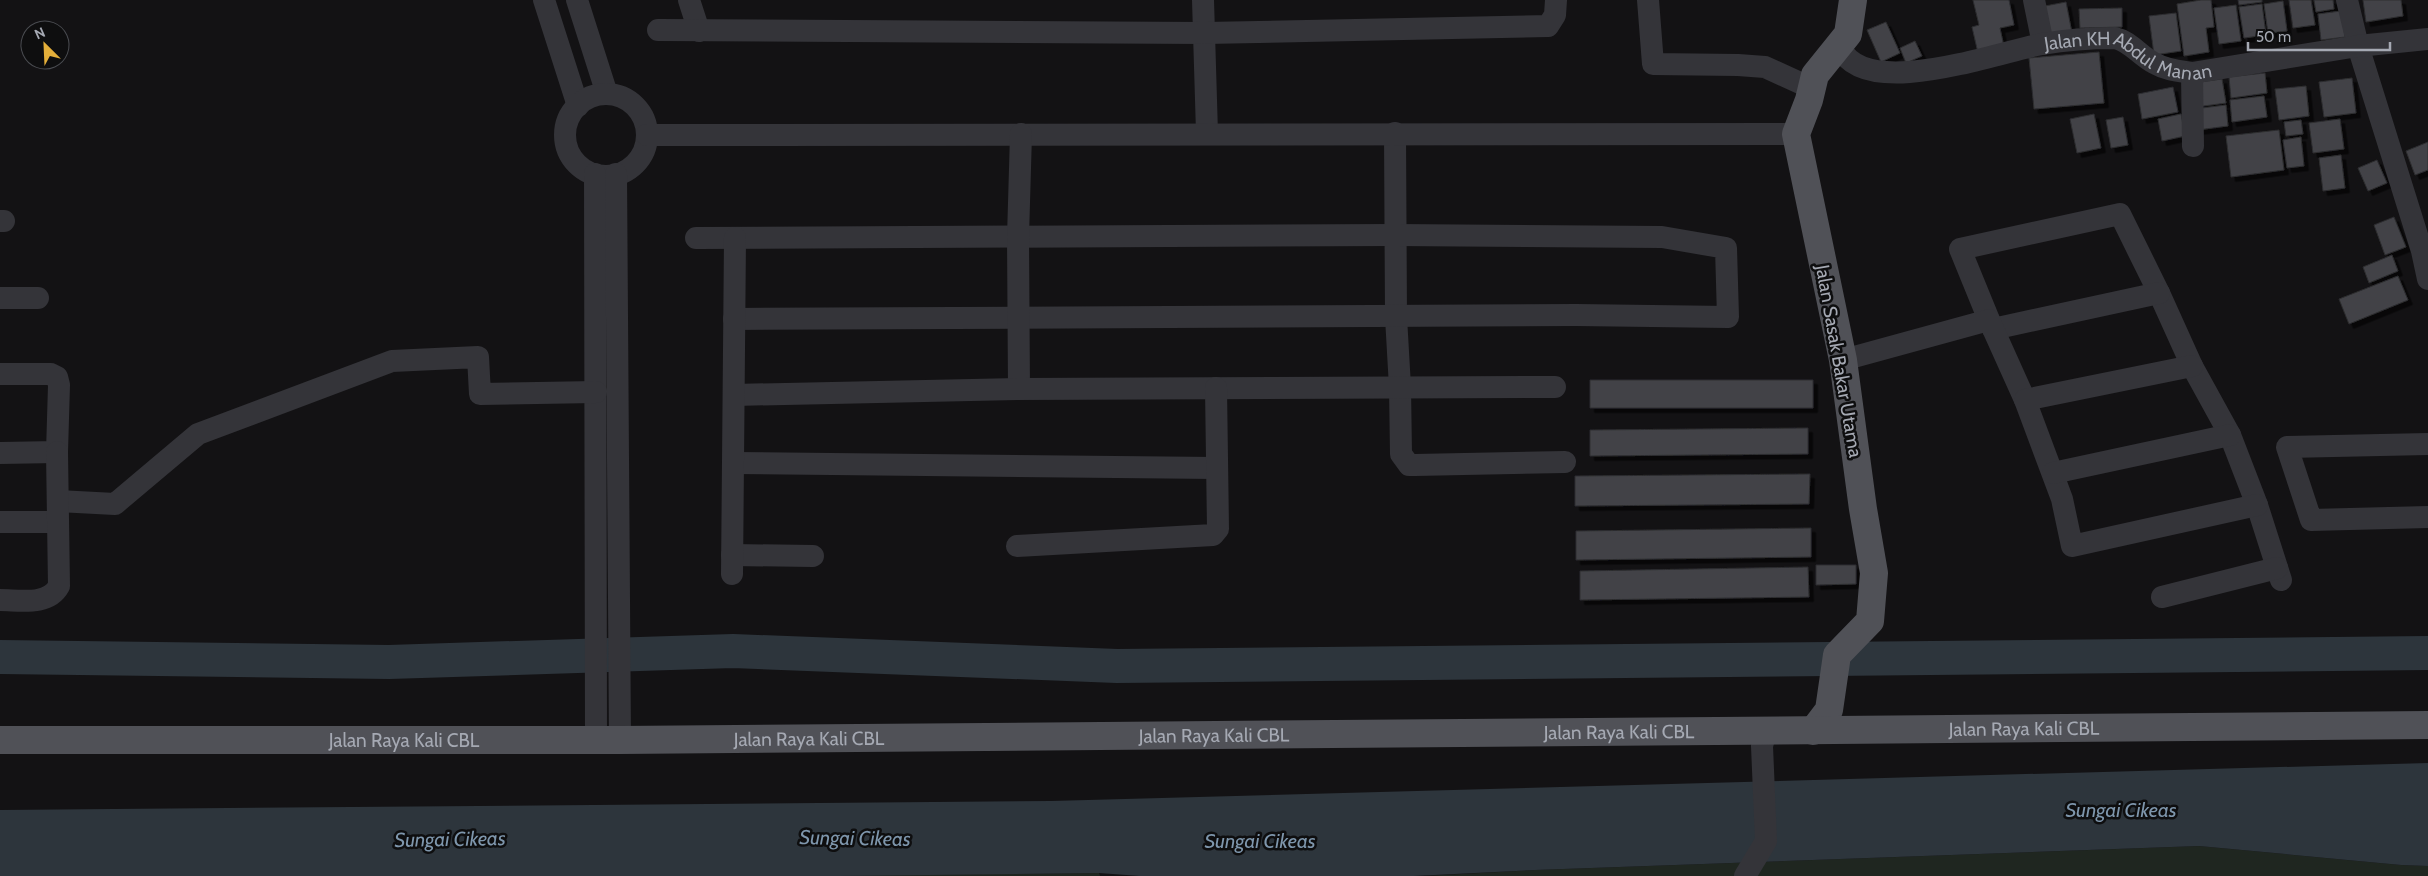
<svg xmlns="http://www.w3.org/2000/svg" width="2428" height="876" font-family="Cabin,sans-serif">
<defs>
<filter id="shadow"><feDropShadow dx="4.5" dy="4.5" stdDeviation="0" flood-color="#0009"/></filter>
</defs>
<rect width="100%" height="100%" fill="#131214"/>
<path fill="#1f2620" d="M2199,846l202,19 27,1v10h-1004l111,-6z
M1099,873l1,3h-374z"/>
<path fill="#2d353c" d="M2428,763v103l-27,-1 -202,-19 -664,24 -121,6h-274l-41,-3 -258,3h-841v-66l1051,-9z"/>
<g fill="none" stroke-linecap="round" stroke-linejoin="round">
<path stroke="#2d353c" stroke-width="34" d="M0,657l389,5 344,-11 384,15 1311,-13"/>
</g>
<path fill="#424347" stroke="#2d2d30" filter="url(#shadow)" d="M1973,0h36l5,25 -14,3 4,19 -26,6 -6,-26 7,-2z
M2201,0h10l3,27 -8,1 3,24 -25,4 -7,-52z
M2238,0h24v2l-23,3z
M2289,0h22l4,25 -22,3z
M2314,0h19l1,9 -18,3z
M2363,0h38l2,16 -37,6z
M2283,1l4,30 -19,2 -4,-29z
M2066,2l6,31 -26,5 -6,-31z
M2262,4l4,31 -22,3 -5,-31z
M2236,5l5,36 -22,3 -5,-36z
M2122,8v19l-42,1 -1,-19z
M2341,11l4,26 -24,3 -3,-26z
M2176,13l5,38 -27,4 -5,-39z
M1886,22l14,31 -19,9 -14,-32z
M1915,41l7,15 -16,7 -6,-15z
M2099,52l5,51 -70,6 -5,-51z
M2265,73l2,20 -36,5 -2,-21z
M2352,78l4,35 -32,4 -5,-35z
M2222,79l4,24 -30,4 -3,-24z
M2306,86l3,30 -30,4 -4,-31z
M2173,87l5,25 -36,7 -4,-25z
M2264,96l3,21 -35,5 -2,-22z
M2226,105l2,21 -31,4 -3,-21z
M2094,114l7,34 -24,5 -7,-34z
M2181,114l4,22 -23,5 -4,-22z
M2123,117l5,28 -17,3 -5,-28z
M2340,119l4,30 -31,4 -4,-30z
M2301,120l2,14 -17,2 -2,-14z
M2279,130l5,40 -53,7 -5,-41z
M2301,137l3,29 -17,2 -4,-28z
M2428,142v28l-13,5 -9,-24z
M2341,155l4,33 -22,3 -4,-33z
M2377,160l10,23 -19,8 -10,-23z
M2394,217l12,30 -21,8 -11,-30z
M2392,255l6,16 -29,12 -6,-16z
M2398,276l10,24 -59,24 -10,-25z
M1590,380h223v28h-223z
M1808,428v26l-218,2v-26z
M1810,474l-1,30 -234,2v-30z
M1811,528v29l-235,3v-29z
M1816,565h40v19l-40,1z
M1808,567l1,30 -229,3v-29z"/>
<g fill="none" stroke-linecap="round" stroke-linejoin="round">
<g stroke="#343439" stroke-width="22">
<path d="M544,0l34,106"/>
<path d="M577,0l30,94"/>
<path d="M689,0l10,31"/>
<path d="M1203,0l4,133"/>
<path d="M1648,0l5,64 85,1 27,2 46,21"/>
<path d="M2034,0l9,44"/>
<path d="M2347,0l11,46 64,205 6,28"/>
<path d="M658,30l547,3 343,-7 7,-11 1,-15"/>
<path id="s1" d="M1840,47c24,55 158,5 202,-3 23,-4 49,-6 73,-6 15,3 25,18 39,25 12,7 25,8 38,10l166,-27 70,-7"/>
<path d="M2192,73l1,73"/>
<circle cx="606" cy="135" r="41"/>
<path d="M1395,133l1,184 4,70 1,67 8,11h6l150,-3"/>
<path d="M647,135l1149,-1"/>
<path d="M595,174l1,566"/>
<path d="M616,174l4,566"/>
<path d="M0,221h4"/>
<path d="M696,238l699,-3 267,2 64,11 2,69 -152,-2 -842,4"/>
<path d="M0,298h38"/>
<path d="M1989,320l-29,-71 160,-35 39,79 33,73 38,69 27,70 24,75"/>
<path d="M1993,329l166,-36"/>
<path d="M1843,360l146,-40 36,80"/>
<path d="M2192,366l-167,34 37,99 10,47 185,-41"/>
<path d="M0,374h51l6,3 2,8 -2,67 -57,1"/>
<path d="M1019,389l-1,-152 3,-103"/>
<path d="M734,395l285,-6 536,-2"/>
<path d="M2428,444l-141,3 24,73 117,-3"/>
<path d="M733,463l483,5"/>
<path d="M2053,473l177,-38"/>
<path d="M58,501l57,3 83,-70 194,-73 86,-4 2,37 116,-2"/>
<path d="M0,522h58"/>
<path d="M1017,546l196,-11 5,-6 -2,-141"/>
<path d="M732,555l81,1"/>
<path d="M732,574l3,-336"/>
<path d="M2162,597l115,-29"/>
<path d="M0,600c20,0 48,6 59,-14l-2,-134"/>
<path d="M1745,876l21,-35 -4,-95 4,-15"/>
</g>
<g stroke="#505157" stroke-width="28">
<path d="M1813,731l16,-21 8,-55 33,-34 4,-48 -11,-64 -20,-149 -47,-226 13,-34 6,-25 33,-41 5,-34"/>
<path id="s2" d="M0,740h620l1808,-15"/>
</g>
</g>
<g text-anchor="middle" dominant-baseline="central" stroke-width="5" stroke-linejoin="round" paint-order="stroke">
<g font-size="19" fill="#a5a9b3" stroke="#0e0e0f">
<text stroke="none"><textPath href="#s1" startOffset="305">Jalan KH Abdul Manan</textPath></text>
<text transform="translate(1839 361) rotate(80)">Jalan Sasak Bakar Utama</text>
<text stroke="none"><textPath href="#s2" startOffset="2024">Jalan Raya Kali CBL</textPath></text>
<text stroke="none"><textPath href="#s2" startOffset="1619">Jalan Raya Kali CBL</textPath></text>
<text stroke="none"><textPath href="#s2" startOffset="1214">Jalan Raya Kali CBL</textPath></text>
<text stroke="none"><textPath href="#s2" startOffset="809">Jalan Raya Kali CBL</textPath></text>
<text stroke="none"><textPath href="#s2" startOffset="404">Jalan Raya Kali CBL</textPath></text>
</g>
<g font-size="20" font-style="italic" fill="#7e96ac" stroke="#0e0e0f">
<text x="2121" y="810">Sungai Cikeas</text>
<text transform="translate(855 838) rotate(1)">Sungai Cikeas</text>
<text transform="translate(450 839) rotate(-1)">Sungai Cikeas</text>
<text x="1260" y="841">Sungai Cikeas</text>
</g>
</g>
<g transform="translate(45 45) rotate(336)"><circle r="24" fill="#0e0e0f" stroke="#4a4c51"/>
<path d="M0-4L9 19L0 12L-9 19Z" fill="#e4af3a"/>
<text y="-8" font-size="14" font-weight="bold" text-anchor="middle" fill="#a5a9b3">N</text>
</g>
<path d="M2248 42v8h142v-8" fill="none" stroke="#a5a9b3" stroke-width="2.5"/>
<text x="2256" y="42" font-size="15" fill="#a5a9b3" stroke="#0e0e0f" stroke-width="4" paint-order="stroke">50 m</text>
</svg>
